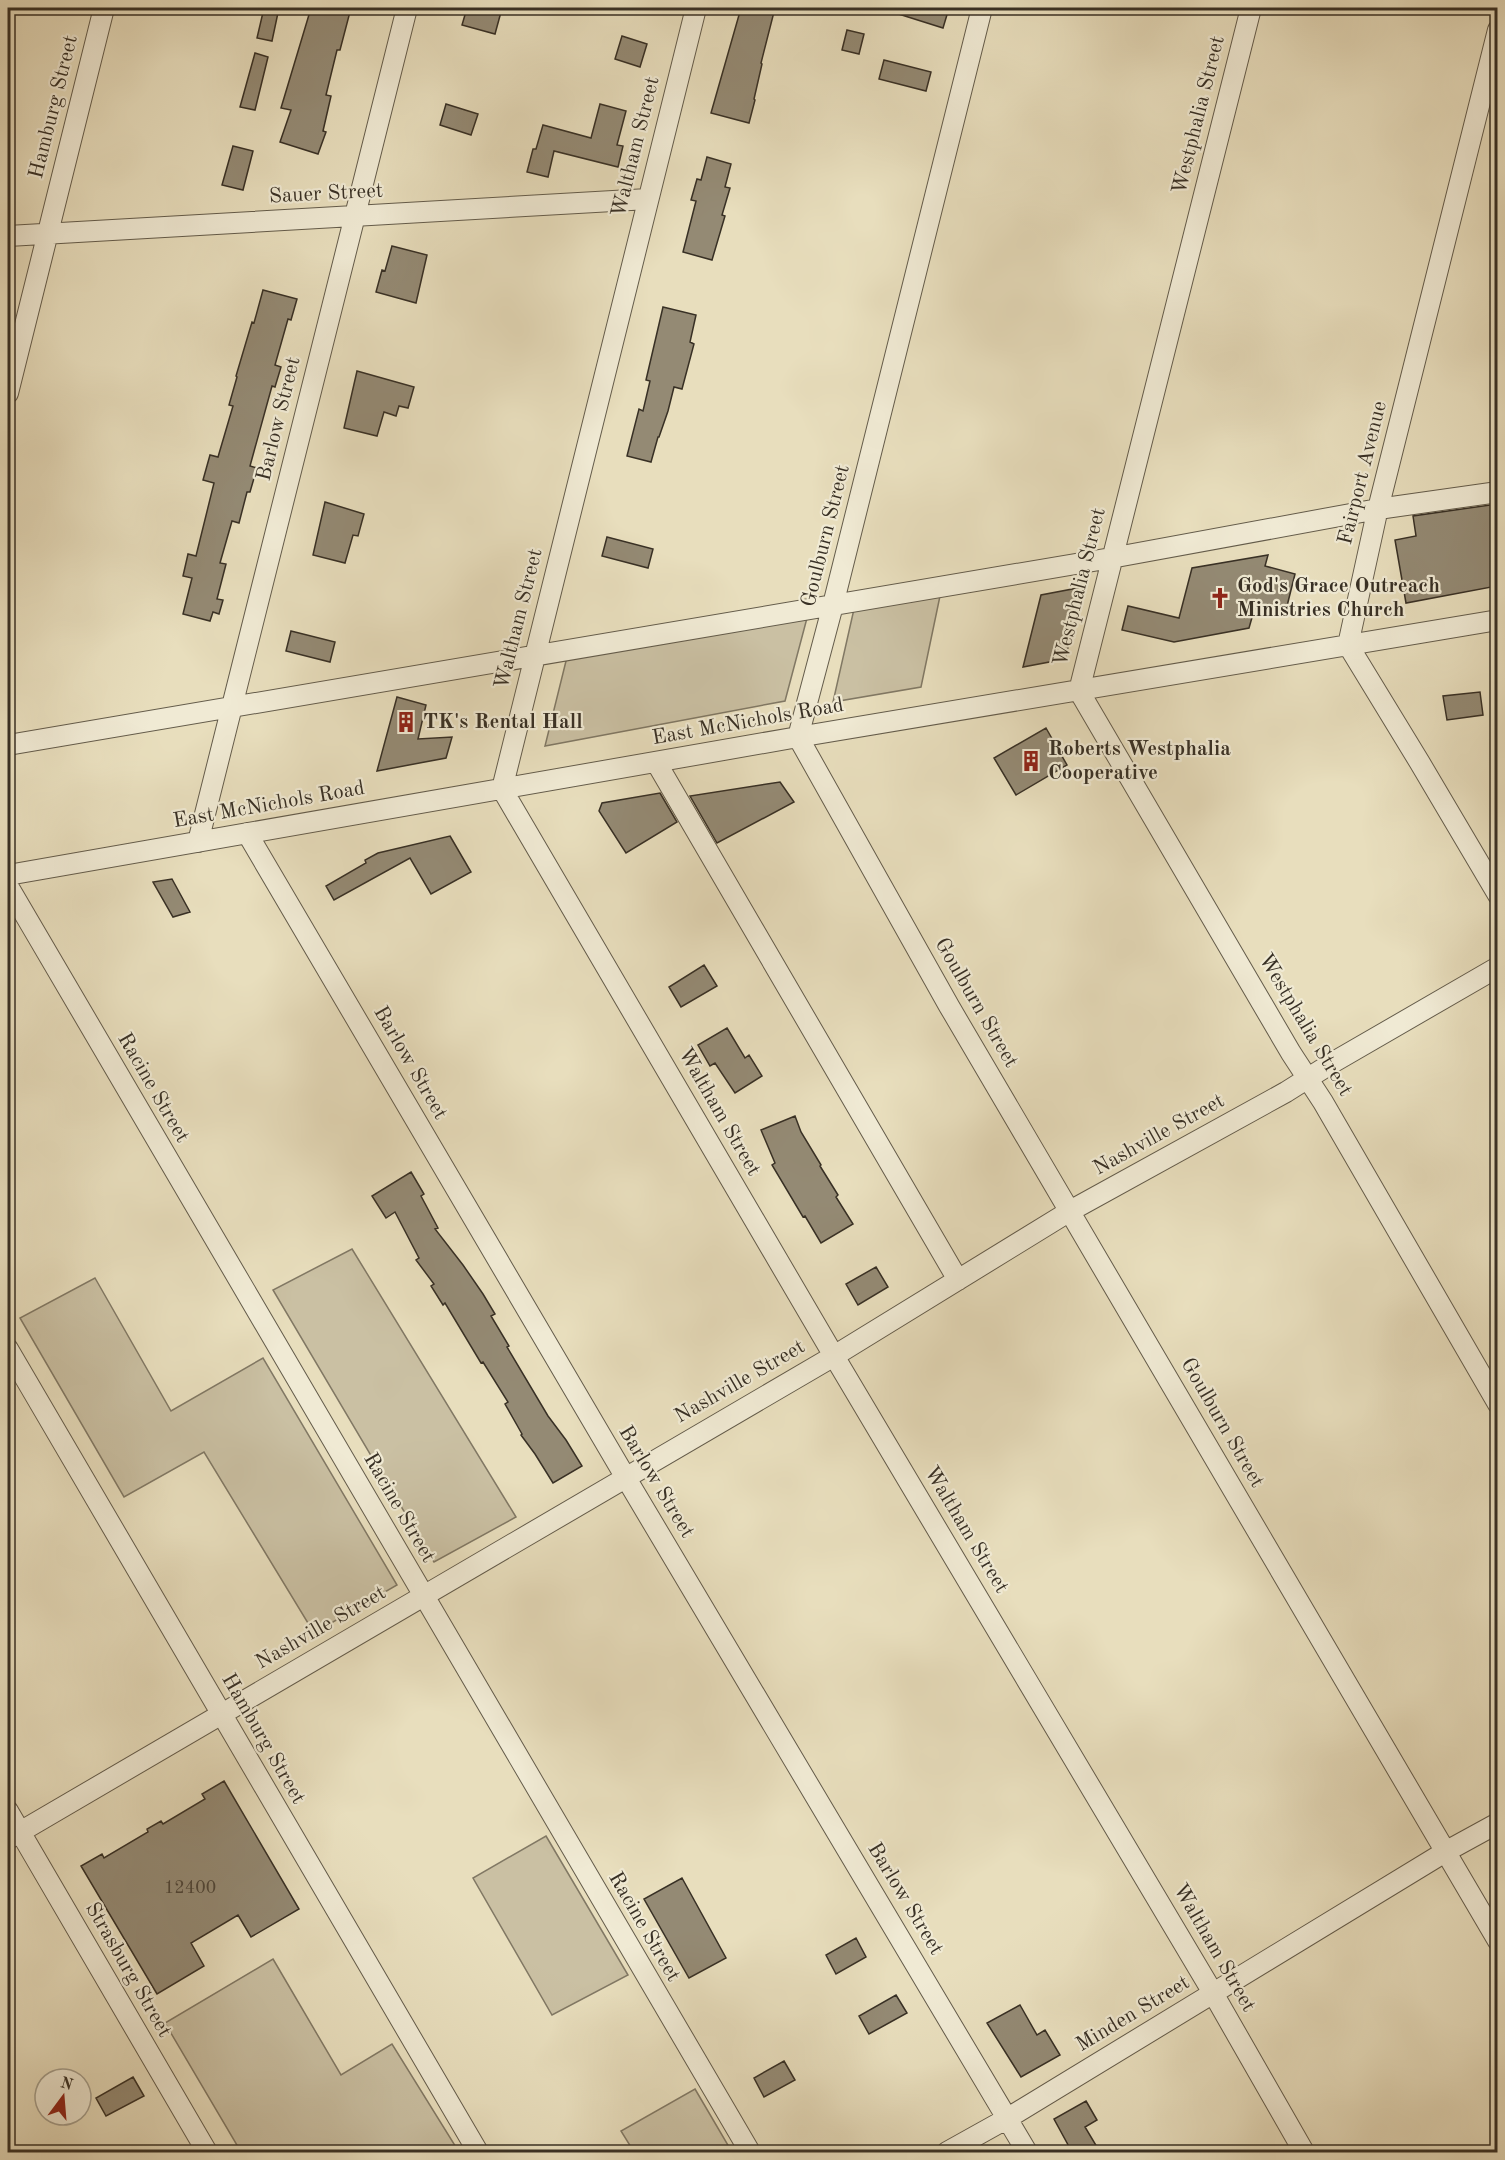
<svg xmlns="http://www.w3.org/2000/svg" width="1505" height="2160" font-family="'Old Standard TT',serif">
<rect width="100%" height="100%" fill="#e8debd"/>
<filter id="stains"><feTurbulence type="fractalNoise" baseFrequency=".00333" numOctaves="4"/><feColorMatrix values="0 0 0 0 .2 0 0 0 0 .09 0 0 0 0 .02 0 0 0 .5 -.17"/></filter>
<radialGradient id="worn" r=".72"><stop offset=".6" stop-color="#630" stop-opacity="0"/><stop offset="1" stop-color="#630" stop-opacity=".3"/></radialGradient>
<path fill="#cac0a3" stroke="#817864" stroke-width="1.5" d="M940,596l-19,91 -88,15 21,-93z
M807,618l-22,83 -240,45 22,-89z
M352,1249l164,268 -82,45 -161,-272z
M95,1278l76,133 92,-53 134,227 -83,48 -110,-181 -80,45 -104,-179z
M546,1836l82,139 -76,40 -79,-137z
M273,1959l68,116 51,-31 67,108h-218l-76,-129z
M695,2089l37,63h-98l-13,-21z"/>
<path fill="#948a74" stroke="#383025" stroke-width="1.5" d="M264,8h15l-7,33 -15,-3z
M311,8h40l-11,42h-3l-11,45 5,1 -8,35 3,1 -8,22 -38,-12 11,-32 -10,-2z
M467,8h16l18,4 -6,22 -33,-9z
M741,8h34l-14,55 1,1 -8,35 1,1 -6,23 -38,-10z
M890,8h59l-6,20 -54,-17z
M847,30l17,4 -5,20 -17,-4z
M622,36l25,8 -7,23 -25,-8z
M255,53l13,4 -13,53 -15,-3z
M884,60l47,12 -5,19 -47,-12z
M446,104l32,10 -7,21 -31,-10z
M600,104l26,7 -9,34 6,1 -5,21 -64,-16 -6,26 -21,-5 6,-23h3l7,-24 48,13z
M233,146l20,5 -10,39 -21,-5z
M707,157l24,7 -6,23 5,1 -8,27 3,1 -13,44 -29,-8 13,-51 -5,-1 6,-21 4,1z
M392,246l35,9 -11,48 -40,-11 6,-22 3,1z
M263,290l34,9 -6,21 -3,-1 -13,46 6,2 -6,20 -3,-1 -22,80 7,2 -7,24h-3l-8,31 -7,-2 -12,42 6,1 -9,35 6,1 -4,14 -6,-2 -3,9 -27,-7 9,-36 -9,-2 5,-22 8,2 18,-73 -11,-3 7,-25 8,2 15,-51 -4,-1 8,-28 -1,-1 16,-54 2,1z
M663,307l33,8 -6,27 4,2 -12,45 -8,-2 -6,24 -9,26h-1l-7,25 -24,-6 12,-47 4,2 7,-30 -4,-1z
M357,371l57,16 -6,21 -9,-2 -3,10 -12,-4 -7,24 -33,-8z
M325,502l39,12 -6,22 -5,-1 -8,28 -32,-8z
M1497,504v82l-91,17 -11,-63 21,-4 -3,-20z
M607,537l46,12 -5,19 -46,-12z
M1268,555l-3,11 30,8 -10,40 -30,-7 -6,21 -75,14 -52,-12 6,-24 51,12 13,-50z
M1083,587l-18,72 -42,8 18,-72z
M291,631l44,11 -5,20 -44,-11z
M1480,692l3,23 -36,5 -4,-24z
M397,697l29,8 -8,34 34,-2 -6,21 -69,13z
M1046,728l21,37 -51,30 -22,-37z
M780,782l14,20 -77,41 -27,-47z
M660,793l17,29 -51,31 -27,-42 3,-8z
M450,836l21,36 -40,22 -21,-36 -76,42 -8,-14 40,-23 -1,-3 13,-7z
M172,879l18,33 -17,5 -20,-35z
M704,965l13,21 -36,21 -12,-20z
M727,1028l18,30 4,-3 13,21 -27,17 -20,-30 -5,3 -12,-21z
M795,1116l6,16 20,33 -1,1 18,29 -2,2 17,27 -32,19 -16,-27 -2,1 -31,-52 3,-2 -14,-33z
M411,1172l13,22 -3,2 17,32 -3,1 28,36 20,29 12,20 -4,2 18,30 -2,1 41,69 18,24 16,26 -29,17 -18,-29 -14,-19 1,-1 -17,-30 3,-2 -25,-40 -2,1 -36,-60 -2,2 -12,-19 3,-2 -18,-24 3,-2 -24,-46 -9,6 -14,-22z
M876,1267l12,20 -30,18 -12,-21z
M224,1781l75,128 -48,28 -13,-22 -47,28 13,23 -47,28 -76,-128 21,-12 2,4 44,-26 -1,-3 14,-8 2,3 42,-25 -3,-5z
M682,1878l44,80 -37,20 -45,-79z
M856,1938l10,19 -30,17 -10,-19z
M896,1995l11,18 -38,21 -10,-18z
M1020,2005l17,30 8,-5 15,25 -39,22 -34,-54z
M784,2061l11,19 -31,17 -10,-19z
M133,2077l11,19 -38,20 -10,-18z
M1086,2101l11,19 -12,7 15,25h-28l-18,-33z"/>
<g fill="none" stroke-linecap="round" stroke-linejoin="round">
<defs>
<path id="minor" d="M696,8l-194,781 332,567 379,637 91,159
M982,8l-149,597 -35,132 151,269 549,935
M1251,8l-172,683 212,362 32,49 175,302
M1498,30l-122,487 -28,128 72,118 78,132
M8,236l640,-37
M8,393l96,-385
M8,745l1103,-187 267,-49 120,-17
M656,762l302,518
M247,833l379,645 401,674
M198,842l209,-834
M8,875l790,-138 700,-117
M8,886l742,1266
M8,1349l470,803
M8,1811l199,341
M8,1839l826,-483 236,-145 216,-119 46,-29 166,-96
M947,2152l61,-34 437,-266 53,-29"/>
</defs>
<use href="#minor" stroke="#645c4b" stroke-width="22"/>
<use href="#minor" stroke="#f0ead4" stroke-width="20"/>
</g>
<defs>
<symbol id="church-bare" viewBox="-9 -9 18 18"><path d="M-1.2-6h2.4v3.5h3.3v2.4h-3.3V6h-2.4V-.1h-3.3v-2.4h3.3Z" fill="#8f2418" stroke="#f0ead4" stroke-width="2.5" paint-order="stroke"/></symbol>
<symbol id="building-bare" viewBox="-9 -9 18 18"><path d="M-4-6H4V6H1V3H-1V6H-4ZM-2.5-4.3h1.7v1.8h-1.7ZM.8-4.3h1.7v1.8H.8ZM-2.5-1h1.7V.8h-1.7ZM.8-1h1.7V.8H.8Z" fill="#8f2418" stroke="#f0ead4" stroke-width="2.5" paint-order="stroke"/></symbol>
</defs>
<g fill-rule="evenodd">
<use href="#church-bare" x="1205" y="583" width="30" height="30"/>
<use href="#building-bare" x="391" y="707" width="30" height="30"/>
<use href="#building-bare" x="1016" y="746" width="30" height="30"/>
</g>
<g text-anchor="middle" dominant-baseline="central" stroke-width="4.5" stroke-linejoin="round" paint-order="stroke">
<g font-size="18" fill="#4f4639">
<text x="190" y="1888">12400</text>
</g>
<g font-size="21" fill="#383025" stroke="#f0ead4">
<text transform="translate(54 107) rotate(-76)">Hamburg Street</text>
<text transform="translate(1199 115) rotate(-76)">Westphalia Street</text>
<text transform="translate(636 147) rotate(-76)">Waltham Street</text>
<text transform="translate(326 194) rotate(-3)">Sauer Street</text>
<text transform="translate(279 419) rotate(-76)">Barlow Street</text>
<text transform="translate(1363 473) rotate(-76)">Fairport Avenue</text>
<text transform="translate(826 536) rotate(-76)">Goulburn Street</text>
<text transform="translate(1080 587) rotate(-76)">Westphalia Street</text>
<text transform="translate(519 619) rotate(-76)">Waltham Street</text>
<text transform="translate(748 722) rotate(-10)">East McNichols Road</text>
<text transform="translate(269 805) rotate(-10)">East McNichols Road</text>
<text transform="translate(976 1003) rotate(60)">Goulburn Street</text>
<text transform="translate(1305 1025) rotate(59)">Westphalia Street</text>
<text transform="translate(410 1063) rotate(60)">Barlow Street</text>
<text transform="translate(153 1088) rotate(60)">Racine Street</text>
<text transform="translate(719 1112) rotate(60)">Waltham Street</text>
<text transform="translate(1159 1135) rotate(-29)">Nashville Street</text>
<text transform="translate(740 1382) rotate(-30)">Nashville Street</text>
<text transform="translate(1222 1423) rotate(60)">Goulburn Street</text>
<text transform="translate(656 1482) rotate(59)">Barlow Street</text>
<text transform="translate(399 1508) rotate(60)">Racine Street</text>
<text transform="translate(966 1530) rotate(59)">Waltham Street</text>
<text transform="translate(321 1628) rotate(-30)">Nashville Street</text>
<text transform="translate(263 1739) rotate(60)">Hamburg Street</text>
<text transform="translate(905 1899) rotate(59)">Barlow Street</text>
<text transform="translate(644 1927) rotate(60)">Racine Street</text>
<text transform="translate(1214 1948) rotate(60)">Waltham Street</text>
<text transform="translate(128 1970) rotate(60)">Strasburg Street</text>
<text transform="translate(1133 2014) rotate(-31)">Minden Street</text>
</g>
<g font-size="21" font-weight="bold" fill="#383025" stroke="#f0ead4" text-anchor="start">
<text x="1237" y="586">God's Grace Outreach<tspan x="1237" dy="24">Ministries Church</tspan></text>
<text x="423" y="722">TK's Rental Hall</text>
<text x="1048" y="749">Roberts Westphalia<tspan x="1048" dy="24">Cooperative</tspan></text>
</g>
</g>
<rect width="1505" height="2160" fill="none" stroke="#e8debd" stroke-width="30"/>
<rect x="9" y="9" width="1487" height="2142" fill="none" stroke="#383025" stroke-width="3"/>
<rect x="15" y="15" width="1475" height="2130" fill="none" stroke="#383025" stroke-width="1.5"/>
<g transform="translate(63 2097) rotate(16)"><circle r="28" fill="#f0ead4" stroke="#a6a08e" stroke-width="1.5"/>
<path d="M0-4.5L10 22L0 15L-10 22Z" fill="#8f2418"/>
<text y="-9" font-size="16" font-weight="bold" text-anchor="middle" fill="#383025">N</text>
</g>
<rect width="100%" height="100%" filter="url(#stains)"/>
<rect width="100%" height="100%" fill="url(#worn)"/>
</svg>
